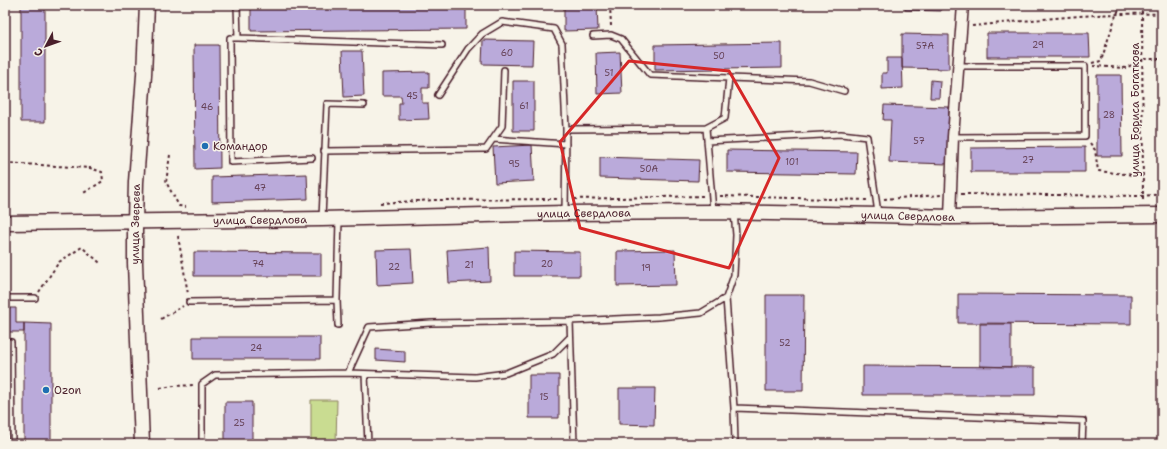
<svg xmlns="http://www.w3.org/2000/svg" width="1167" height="449" font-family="'Shantell Sans',sans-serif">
<rect width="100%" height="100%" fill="#f7f3e8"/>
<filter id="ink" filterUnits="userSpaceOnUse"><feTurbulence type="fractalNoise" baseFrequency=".025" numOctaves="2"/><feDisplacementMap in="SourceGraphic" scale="8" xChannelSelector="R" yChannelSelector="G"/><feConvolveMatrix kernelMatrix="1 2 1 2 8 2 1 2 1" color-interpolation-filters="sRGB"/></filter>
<g filter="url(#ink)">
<path fill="#c9dc91" stroke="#8a7e5e" d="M311,400h26l-1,44h-25z"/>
<path fill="#baaada" stroke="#4a1f2b" d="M21,5h24v117h-24z
M905,5h36v6l-36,-1z
M466,6v23l-215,2v-24z
M564,6h33l1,24 -34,1z
M987,33h102l1,24h-103z
M902,34l47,1v34l-47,-1z
M483,40l50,1 -1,24 -50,-1z
M782,43v25l-127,2v-25z
M194,45h25l1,123 -25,1z
M342,51h20l2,45 -20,1z
M620,52l2,41 -25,1 -1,-41z
M887,58h15l1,30 -21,1v-16h5z
M429,72v16h-7v15h6l1,16 -30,1v-17h3l-1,-7h-19v-23z
M1097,75h24l1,81h-25z
M931,80l9,1 -1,17h-9z
M513,81h21v50h-21z
M884,105l65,2 -2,57 -58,-2 2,-42h-8z
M532,145l2,36 -39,2 -2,-36z
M1085,147v25h-114v-24z
M727,150l130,2 -1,22 -129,-2z
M600,157l99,3 -1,21 -98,-3z
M307,174l1,25 -96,3v-25z
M489,247l1,34 -41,2 -2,-33z
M411,249l2,34 -36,2 -1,-35z
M675,250l1,35 -59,1v-35z
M514,251l66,1v24h-66z
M194,252l127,1v23h-127z
M958,294l173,1v29l-173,-1z
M766,295h38l-1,96h-37z
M5,308h11v15h8v9h-19z
M24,323l27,1v120h-27z
M980,324h31v43l-31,-1z
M193,337h127v22h-127z
M376,349l29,2v11l-29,-2z
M863,366l172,1v28h-172z
M529,375h30v43h-30z
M619,388h36l-1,37 -35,-1z
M225,402h27v42h-27z"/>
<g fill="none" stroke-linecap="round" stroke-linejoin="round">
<defs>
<path id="lane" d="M237,5l1,33 204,7
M593,36l18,-1 10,4 29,36 79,3 -4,40 -19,10
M238,38h-8l1,124 81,-4
M729,78l80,3 35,10
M438,95l30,-46 14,-15 20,-12 52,7 8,15 4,85
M953,137l132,-1v-70h-127
M493,139l73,5
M707,141l134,-7 26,3 11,76
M324,151l162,-2 16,-23 2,-56
M565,212l1,-83 140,-1 7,83
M322,218l5,-114 37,1
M5,298h30
M726,298l8,110 349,13 -1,23
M189,302l148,-2
M570,321l4,123
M338,325l-1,-25 2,-81
M5,342h6l1,102
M348,373l127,4 31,-4 47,-19 17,-17
M365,374l3,70
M734,408l1,36
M202,444v-60l13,-9 133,-2 21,-46 62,-4 139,-2 89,-4 42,-4 25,-15 8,-23 2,-40 -2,-22"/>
<path id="street" d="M950,217l3,-80 10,-132"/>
<g id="secondary">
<path id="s1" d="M5,223l317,-4 243,-6 148,-1 166,3 71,2 212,-2"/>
<path id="s2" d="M142,444l-7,-181v-41l1,-40 8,-107 3,-70"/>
</g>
</defs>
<use href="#lane" stroke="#4a1f2b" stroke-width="8"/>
<use href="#street" stroke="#4a1f2b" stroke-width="13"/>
<use href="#secondary" stroke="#4a1f2b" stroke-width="17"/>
<path stroke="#4a1f2b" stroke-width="2" stroke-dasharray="3 3" stroke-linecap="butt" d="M610,5l1,21
M1142,5l1,198
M972,26c63,-6 126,-14 190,-12
M1092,63l9,-2 15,-46 6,-10
M1093,66l33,2 17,-9h19
M1090,143l5,7 3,21 45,5
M170,155l-4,27 13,24 7,1
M5,163l85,5 12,4 1,9 -21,13
M961,194l182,2 19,-2
M720,196l147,4
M574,199l129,-3
M884,199l57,-4
M380,203l55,-3 122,-1
M178,236l10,58
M39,292l20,-30 23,-15 18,16
M161,319l22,-13
M160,388l14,-2 21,-1"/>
<use href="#lane" stroke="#f7f3e8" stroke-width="5"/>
<use href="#street" stroke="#f7f3e8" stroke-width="10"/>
<use href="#secondary" stroke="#f7f3e8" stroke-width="14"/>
</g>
</g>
<path fill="none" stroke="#d62828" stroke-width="3" stroke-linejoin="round" d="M629,61l100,10 50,87 -50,110 -149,-40 -20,-86z"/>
<g fill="#1f6fb2" stroke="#f7f3e8" stroke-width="1.5">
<circle cx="205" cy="146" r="4"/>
<circle cx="46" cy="390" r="4"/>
</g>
<g text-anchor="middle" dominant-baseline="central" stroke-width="3" stroke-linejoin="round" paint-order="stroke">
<g font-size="9" fill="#664257">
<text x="1038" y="45">29</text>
<text x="925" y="46">57А</text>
<text x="507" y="53">60</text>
<text x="719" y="56">50</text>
<text x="609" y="73">51</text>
<text x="412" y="96">45</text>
<text x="524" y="106">61</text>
<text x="207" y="107">46</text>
<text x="1109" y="115">28</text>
<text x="919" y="141">57</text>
<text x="1028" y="160">27</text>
<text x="792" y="162">101</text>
<text x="514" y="164">95</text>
<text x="649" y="169">50А</text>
<text x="260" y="188">47</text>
<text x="258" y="264">74</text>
<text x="547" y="264">20</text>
<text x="469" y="265">21</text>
<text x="394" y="267">22</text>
<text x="646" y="268">19</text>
<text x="785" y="343">52</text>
<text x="256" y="348">24</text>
<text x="544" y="397">15</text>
<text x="239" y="423">25</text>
</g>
<g font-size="11" fill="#4a1f2b" stroke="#f7f3e8">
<text transform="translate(1135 110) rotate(-90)">улица Бориса Богаткова</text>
<text stroke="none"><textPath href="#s1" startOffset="579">улица Свердлова</textPath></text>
<text stroke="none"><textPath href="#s1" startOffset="903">улица Свердлова</textPath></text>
<text stroke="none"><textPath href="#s1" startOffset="255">улица Свердлова</textPath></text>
<text stroke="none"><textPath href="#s2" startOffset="220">улица Зверева</textPath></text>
</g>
<g font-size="11" fill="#4a1f2b" stroke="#f7f3e8" text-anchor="start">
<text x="213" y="146">Командор</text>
<text x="54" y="390">Ozon</text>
</g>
</g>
<rect width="1167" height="449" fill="none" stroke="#f7f3e8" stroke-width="20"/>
<rect x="10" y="10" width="1147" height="429" fill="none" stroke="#4a1f2b" stroke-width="1.5" filter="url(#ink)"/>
<g transform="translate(46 46) rotate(229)" stroke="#f7f3e8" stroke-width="3" paint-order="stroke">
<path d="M0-3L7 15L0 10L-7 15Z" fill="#4a1f2b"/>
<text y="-6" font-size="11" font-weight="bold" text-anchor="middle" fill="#4a1f2b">С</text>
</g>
</svg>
